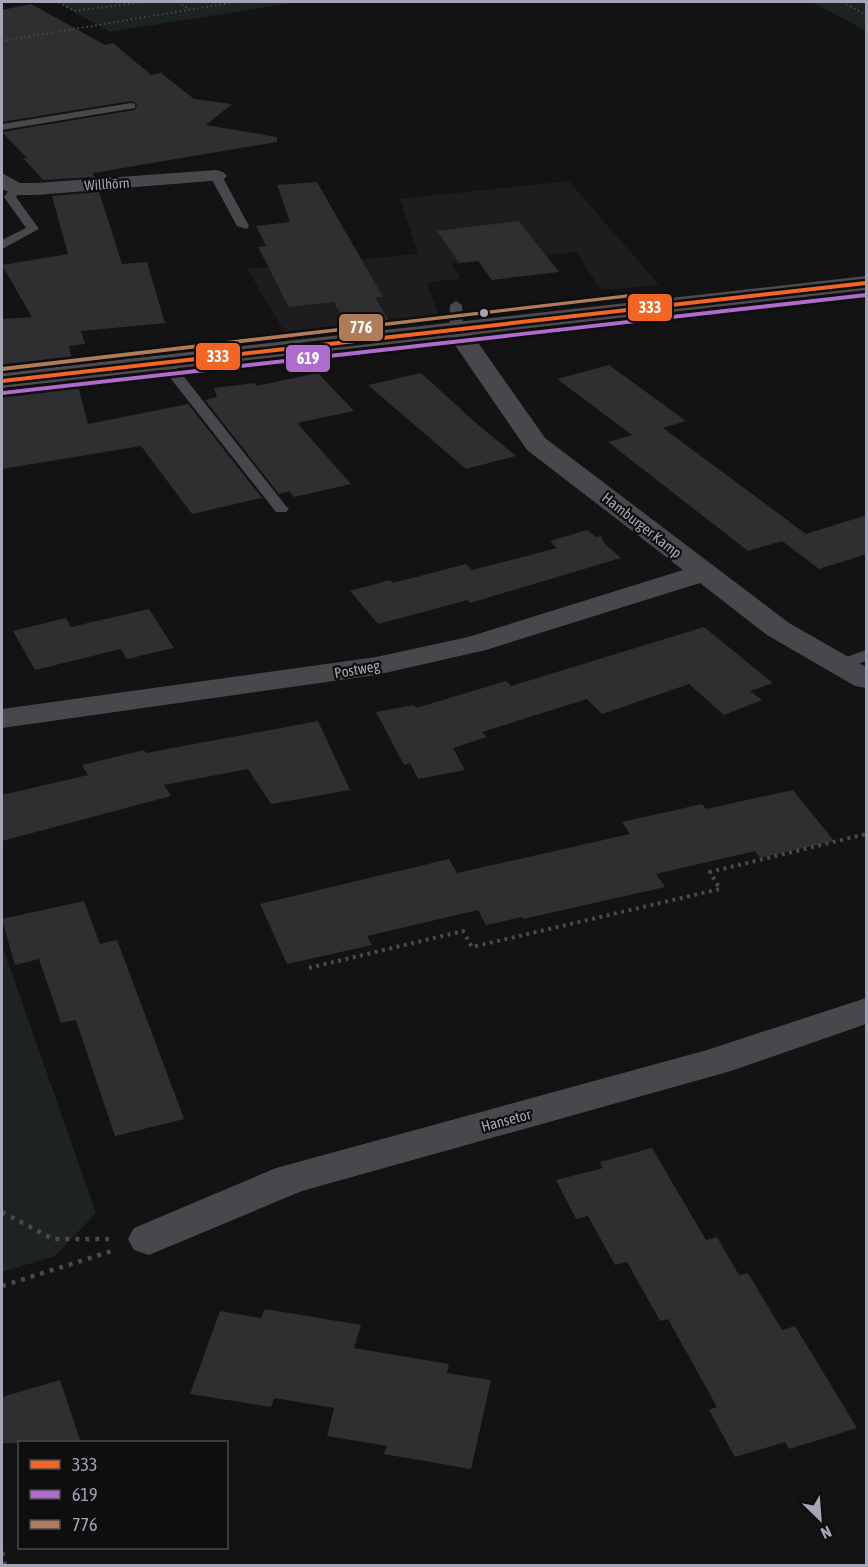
<svg xmlns="http://www.w3.org/2000/svg" width="868" height="1567" font-family="'Asap Condensed',sans-serif">
<rect width="100%" height="100%" fill="#131313"/>
<path fill="#1d1d1f" d="M569,181l90,104 -58,5 -25,-38 -124,12 8,15 -33,3 11,33 -148,26 -43,-72 171,-15 -18,-55z"/>
<path fill="#1d241f" d="M57,2h240l-187,30z
M812,2h54v29z
M2,945l94,268 -41,43 -53,16z"/>
<path fill="#2f2f31" d="M31,4l74,41 8,-2 38,32 10,-2 33,26 38,5 -26,21 71,12v5l-184,31 1,4 -51,3 -20,-22h4l-25,-26 133,-22 2,-6 -6,-3 -129,21v-112z
M317,182l66,115h-8l15,26 -42,4 -14,-25 -45,5 -31,-60 8,-1 -10,-20 34,-4 -13,-37z
M99,192l23,72 25,-2 18,61 -84,8 4,13 -16,2 4,17 -71,8v-52l30,-2 -30,-52 66,-11 -16,-58z
M519,221l40,51 -67,8 -14,-19 -19,2 -22,-32z
M609,365l77,56 -23,7 143,106 61,-19v39l-48,15 -37,-28 -34,10 -140,-109 24,-7 -75,-56z
M318,373l36,38 -57,12 54,61 -57,13 -5,-6 -10,3 -74,-94 12,-3 -3,-9 41,-5 1,3z
M421,373l56,51 39,32 -50,13 -98,-84z
M77,382l11,42 100,-20 74,94 -70,16 -51,-68 -139,23v-79z
M587,530l9,7 5,-1 3,7 17,15 -151,45 -2,-3 -90,24 -28,-33 40,-11 3,3 73,-19 6,6 85,-22 -7,-7z
M149,609l25,39 -47,11 -6,-10 -86,21 -22,-39 53,-13 5,9z
M704,627l69,56 -23,8 12,9 -38,15 -35,-31 -87,30 -15,-15 -105,33 5,5 -34,11 12,22 -47,9 -8,-16 -6,2 -28,-53 38,-7 2,3 90,-27 5,5z
M318,721l32,69 -79,14 -23,-35 -84,16 7,11 -169,45v-46l86,-20 -6,-10 62,-15 2,3z
M793,790l41,51 -74,17 -5,-7 -99,23 9,13 -142,32 -1,-2 -36,8 -8,-15 -111,26 5,9 -85,19 -27,-60 189,-45 8,14 173,-39 -8,-12 80,-18 4,5z
M84,901l16,43 17,-4 67,179 -69,17 -39,-116 -15,3 -22,-64 -24,6 -13,-46z
M652,1148l54,92 11,-3 22,38 9,-2 34,57 13,-4 62,102 -68,21 -4,-7 -50,15 -26,-47 8,-3 -49,-88 -8,2 -33,-59 -12,3 -27,-49 -12,3 -20,-39 47,-12 -3,-6z
M265,1309l96,16 -7,23 95,16 -2,9 44,7 -20,89 -87,-15 3,-8 -60,-10 7,-28 -60,-10 -3,9 -81,-13 30,-83 41,7z
M60,1380l21,63h-79v-46z"/>
<g fill="none" stroke-linecap="round" stroke-linejoin="round">
<path stroke="#49494e" stroke-width="2" stroke-dasharray="1.5 3" stroke-linecap="butt" d="M59,2l15,9 70,-9
M178,2l11,7
M842,2l24,13
M2,41l234,-39"/>
<path stroke="#49494e" stroke-width="4" stroke-dasharray="3 4.5" stroke-linecap="butt" d="M309,968l154,-37 9,16 248,-58 -10,-17 156,-38"/>
<path stroke="#49494e" stroke-width="4.5" stroke-dasharray="4 6" stroke-linecap="butt" d="M2,1212l51,27h56
M2,1286l110,-35
M2,1552l3,14"/>
<path fill="#47474c" fill-rule="evenodd" d="M131,103l4,1v4l-133,22v-6z
M212,174l10,2 27,50 -2,3 -10,-3 -27,-50z
M15,185l6,4 -5,8 23,32 -37,20v-9l24,-12 -22,-31 7,-10z
M456,301l6,4 1,24 -7,4 -7,-4 1,-24z
M165,358l5,1 116,147 3,3 -3,3h-10l-116,-147 -2,-3z
M866,650v11l-25,9 -8,-5 2,-4z"/>
<path fill="#47474c" fill-rule="evenodd" d="M216,170l7,2 4,4 -4,4 -187,15h-21l-13,-6v-16l18,10h16z
M456,322l9,2 80,114 244,185 77,44v21l-11,-2 -88,-51 -67,-52 -214,67 -110,25 -374,53v-19l374,-52 92,-20 215,-67 -156,-120 -83,-121 3,-5z
M866,998v26l-135,47 -429,120 -153,64 -15,-5 -6,-11 6,-11 142,-60 431,-118z"/>
<path fill="#4b4b50" fill-rule="evenodd" d="M866,276v14l-864,98v-15z"/>
<defs>
<path id="bus-1" d="M866,281v4l-864,98v-4z"/>
<path id="bus-2" d="M866,293v4l-864,98v-4h1z"/>
<path id="bus-3" d="M630,294l3,2 -1,1 -630,74v-4z"/>
</defs>
<use href="#bus-1" stroke="#0e0e0f" stroke-width="5"/>
<use href="#bus-2" stroke="#0e0e0f" stroke-width="5"/>
<use href="#bus-3" stroke="#0e0e0f" stroke-width="5"/>
<use href="#bus-1" fill="#f26522" fill-rule="evenodd"/>
<use href="#bus-2" fill="#b06ccc" fill-rule="evenodd"/>
<use href="#bus-3" fill="#b07c57" fill-rule="evenodd"/>
</g>
<circle fill="#a4a5b5" stroke="#0e0e0f" stroke-width="2" cx="484" cy="313" r="5"/>
<g text-anchor="middle" dominant-baseline="central" stroke-width="4.5" stroke-linejoin="round" paint-order="stroke">
<g font-size="14" fill="#a4a5b5" stroke="#0e0e0f">
<text transform="translate(107 184) rotate(-4)">Willhörn</text>
</g>
<g font-size="15" fill="#a4a5b5" stroke="#0e0e0f">
<text transform="translate(642 525) rotate(38)">Hamburger Kamp</text>
<text transform="translate(357 669) rotate(-10)">Postweg</text>
<text transform="translate(506 1120) rotate(-15)">Hansetor</text>
</g>
</g>
<g stroke="#0e0e0f" stroke-width="2">
<rect x="627" y="293" width="46" height="29" rx="6" fill="#f26522"/>
<rect x="338" y="313" width="46" height="29" rx="6" fill="#b07c57"/>
<rect x="195" y="342" width="46" height="29" rx="6" fill="#f26522"/>
<rect x="285" y="344" width="46" height="29" rx="6" fill="#b06ccc"/>
</g>
<g font-size="16" text-anchor="middle" font-weight="bold" fill="#fff">
<text x="650" y="313">333</text>
<text x="361" y="333">776</text>
<text x="218" y="362">333</text>
<text x="308" y="364">619</text>
</g>
<rect width="868" height="1567" fill="none" stroke="#a4a5b5" stroke-width="6"/>
<rect x="18" y="1441" width="210" height="108" fill="#0e0e0f" stroke="#4a4a51" stroke-width="1.5"/>
<rect x="30" y="1460" width="30" height="9" fill="#f26522" stroke="#4a4a51" stroke-width="1.5"/>
<text x="72" y="1471" font-size="18" fill="#a4a5b5">333</text>
<rect x="30" y="1490" width="30" height="9" fill="#b06ccc" stroke="#4a4a51" stroke-width="1.5"/>
<text x="72" y="1501" font-size="18" fill="#a4a5b5">619</text>
<rect x="30" y="1520" width="30" height="9" fill="#b07c57" stroke="#4a4a51" stroke-width="1.5"/>
<text x="72" y="1531" font-size="18" fill="#a4a5b5">776</text>
<g transform="translate(820 1519) rotate(155)" stroke="#0e0e0f" stroke-width="4.5" paint-order="stroke">
<path d="M0-4.5L10 22L0 15L-10 22Z" fill="#a4a5b5"/>
<text y="-9" font-size="16" font-weight="bold" text-anchor="middle" fill="#a4a5b5">N</text>
</g>
</svg>
